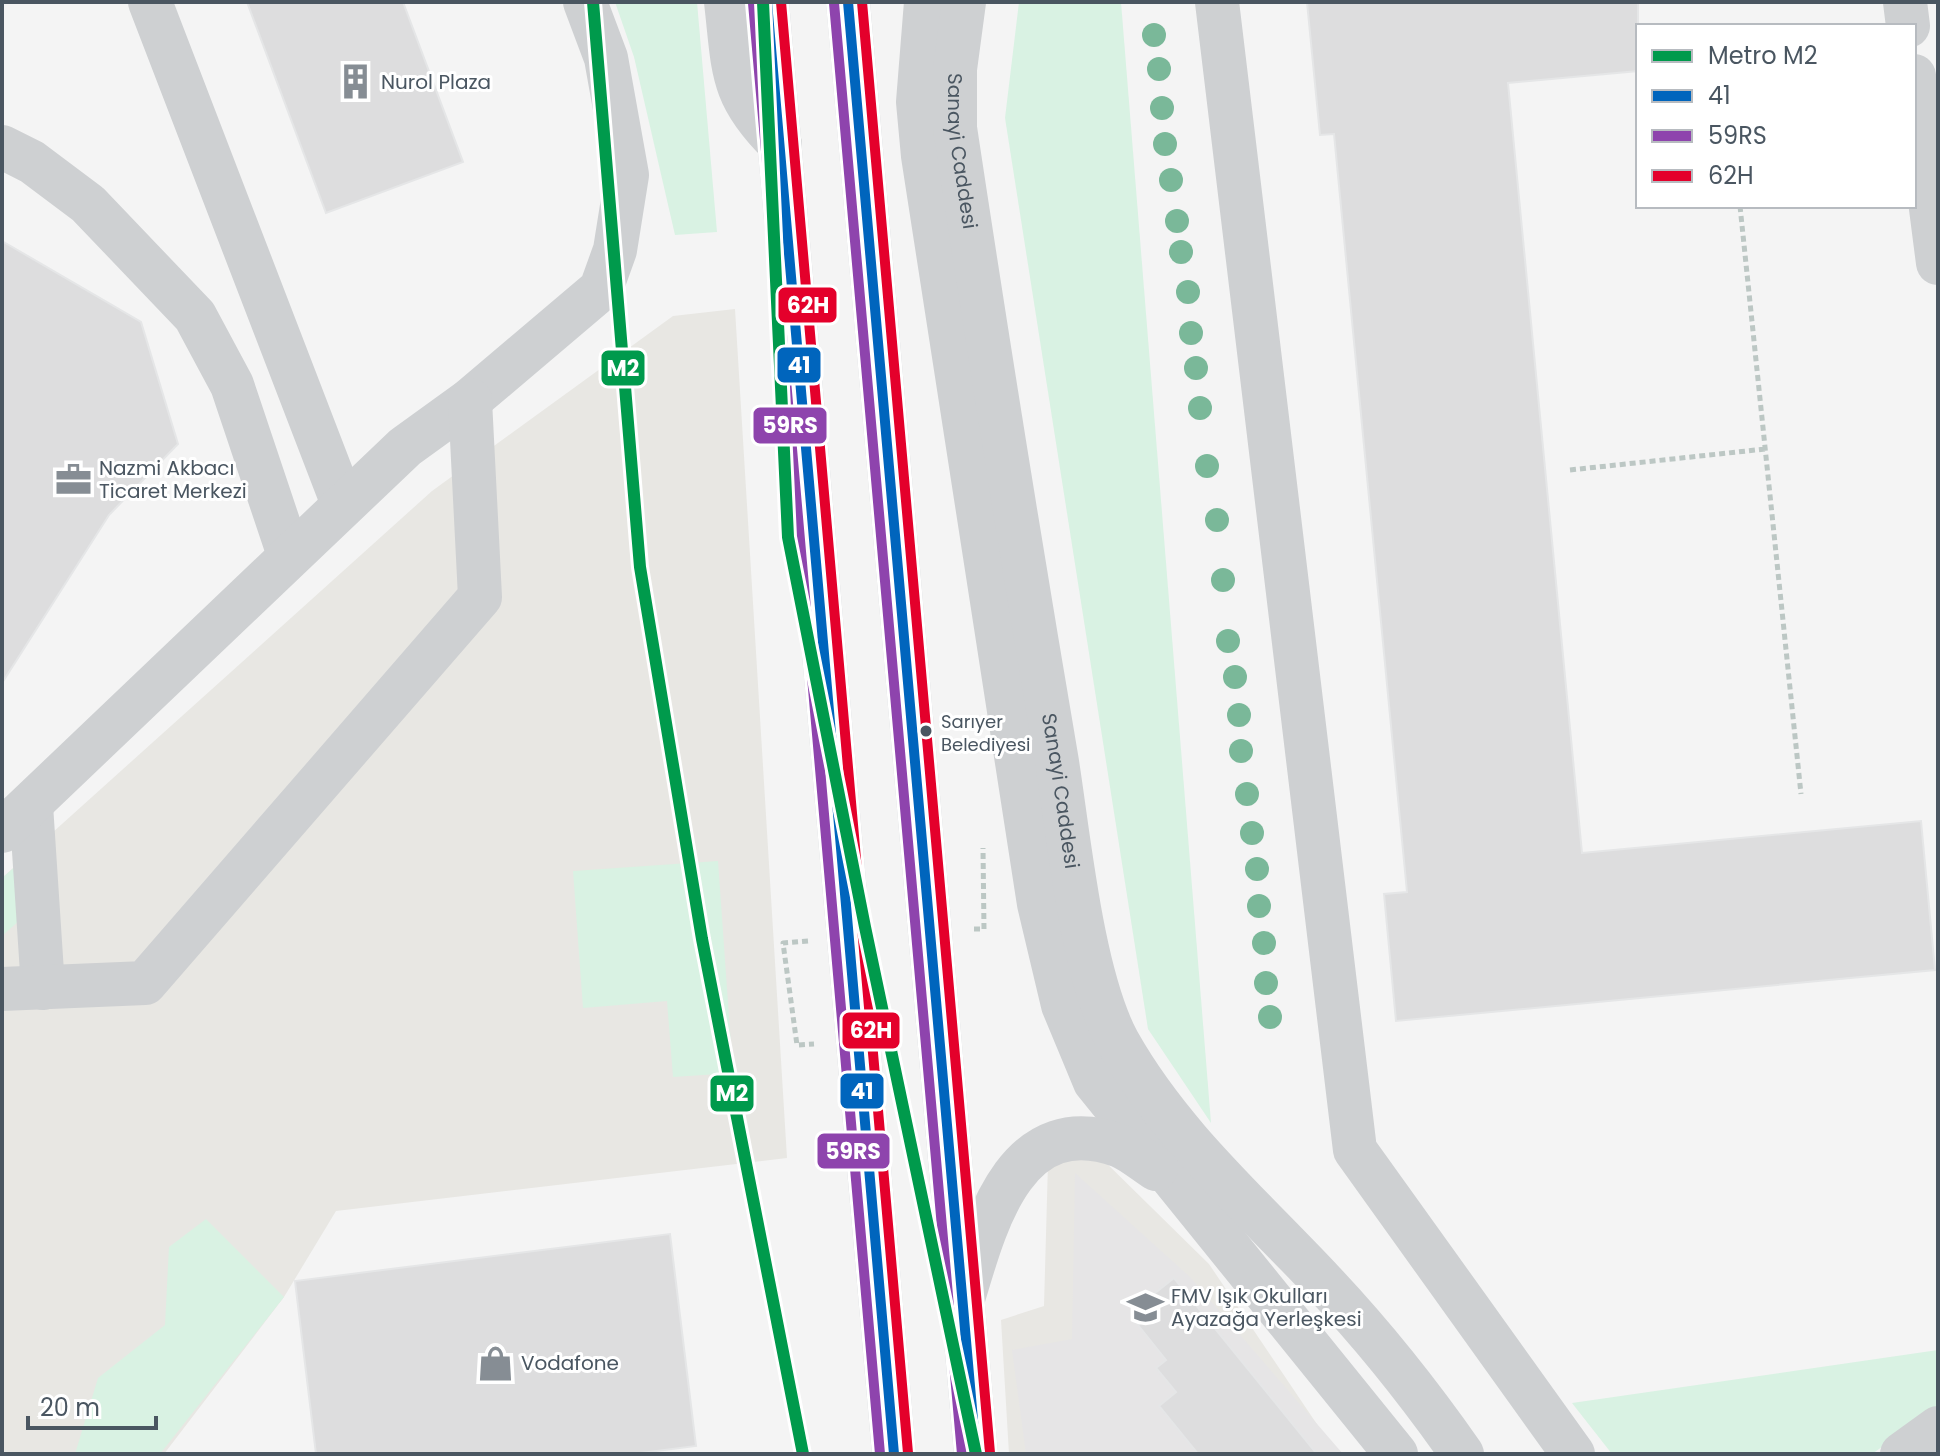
<svg xmlns="http://www.w3.org/2000/svg" width="1940" height="1456" font-family="Poppins,sans-serif">
<rect width="100%" height="100%" fill="#f4f4f4"/>
<path fill="#e8e7e3" d="M735,309l52,849 -451,53 -52,86 -120,157h-162v-576l430,-387 241,-175z
M1092,1149l117,115 128,190h-328l-8,-134 43,-14 4,-143z"/>
<path fill="#e6e5e6" d="M1075,1173l115,104 153,177h-317l-14,-104 60,-11z"/>
<path fill="#d9f2e3" d="M615,2h82l20,230 -42,3 -41,-178z
M1019,2h102l90,1121 -63,-94 -143,-911z
M718,861l15,212 -60,4 -6,-76 -84,7 -10,-137z
M17,865l3,55 -18,16v-58z
M206,1219l78,78 -124,157h-85l23,-76 67,-53 4,-78z
M1938,1350v57l-66,47h-260l-40,-51z"/>
<path fill="#ddddde" stroke="#e5e6e7" stroke-width="2" d="M247,2h156l60,160 -137,51z
M1307,2h331v69l-130,12 74,770 339,-32 14,149 -539,51 -12,-127 23,-2 -73,-758 -14,1z
M2,241l139,81 37,122 -69,71 -107,168z
M670,1234l26,212 -63,8h-317l-21,-173z
M1174,1278l143,176h-119l-39,-48 17,-14 -20,-24 10,-8 -28,-35 11,-8 -9,-12z"/>
<g fill="none" stroke-linecap="round" stroke-linejoin="round">
<path stroke="#bcc7c4" stroke-width="5" stroke-dasharray="6 4" stroke-linecap="butt" d="M1740,206l61,588
M1570,470l195,-21
M974,929h10l-1,-81
M808,941l-25,2 14,102 17,-1"/>
<g stroke="#ced0d2" stroke-width="44">
<path d="M150,2l193,502"/>
<path d="M726,2c8,67 3,92 54,142"/>
<path d="M926,2l-8,100 5,54 116,748 24,101 32,77 301,372"/>
<path id="s1" d="M964,2l-9,67v59c32,212 66,423 102,634 12,77 25,213 61,280 53,94 132,162 205,240 51,54 97,112 139,172"/>
<path d="M1217,2l138,1148 218,304"/>
<path d="M1905,2l3,24"/>
<path d="M1914,76l24,187"/>
<path d="M2,147l30,15 56,42 107,112 37,69 57,170"/>
<path d="M31,805l12,183"/>
<path d="M2,831l403,-384 65,-47 131,-111 14,-39 12,-75 -21,-117 -21,-56"/>
<path d="M2,989l143,-6 335,-386 -10,-197"/>
<path d="M963,1299c22,-74 52,-192 157,-153 12,5 25,16 36,23"/>
<path d="M1902,1454l36,-26"/>
</g>
<path stroke="#caced1" stroke-width="44" d="M767,2l127,1452
M848,2l128,1452"/>
<defs>
<path id="bus-1" d="M767,2l127,1452
M848,2l128,1452"/>
<path id="bus-2" d="M753,3l127,1451
M834,3l128,1451"/>
<path id="bus-3" d="M781,2l127,1451
M862,2l128,1451"/>
</defs>
<use href="#bus-1" stroke="#fff" stroke-width="16"/>
<use href="#bus-2" stroke="#fff" stroke-width="16"/>
<use href="#bus-3" stroke="#fff" stroke-width="16"/>
<use href="#bus-1" stroke="#0065bd" stroke-width="10"/>
<use href="#bus-2" stroke="#8e44ad" stroke-width="10"/>
<use href="#bus-3" stroke="#e4002b" stroke-width="10"/>
<defs>
<path id="metro-1" d="M593,2l47,565 62,372 101,515
M763,2l25,535 77,390 111,527"/>
</defs>
<use href="#metro-1" stroke="#fff" stroke-width="18"/>
<use href="#metro-1" stroke="#009a4c" stroke-width="12"/>
</g>
<g fill="#7ab899">
<circle cx="1154" cy="35" r="12"/>
<circle cx="1159" cy="69" r="12"/>
<circle cx="1162" cy="108" r="12"/>
<circle cx="1165" cy="144" r="12"/>
<circle cx="1171" cy="180" r="12"/>
<circle cx="1177" cy="221" r="12"/>
<circle cx="1181" cy="252" r="12"/>
<circle cx="1188" cy="292" r="12"/>
<circle cx="1191" cy="333" r="12"/>
<circle cx="1196" cy="368" r="12"/>
<circle cx="1200" cy="408" r="12"/>
<circle cx="1207" cy="466" r="12"/>
<circle cx="1217" cy="520" r="12"/>
<circle cx="1223" cy="580" r="12"/>
<circle cx="1228" cy="641" r="12"/>
<circle cx="1235" cy="677" r="12"/>
<circle cx="1239" cy="715" r="12"/>
<circle cx="1241" cy="751" r="12"/>
<circle cx="1247" cy="794" r="12"/>
<circle cx="1252" cy="833" r="12"/>
<circle cx="1257" cy="869" r="12"/>
<circle cx="1259" cy="906" r="12"/>
<circle cx="1264" cy="943" r="12"/>
<circle cx="1266" cy="983" r="12"/>
<circle cx="1270" cy="1017" r="12"/>
</g>
<defs>
<symbol id="building-bare" viewBox="-9 -9 18 18"><path d="M-4-6H4V6H1V3H-1V6H-4ZM-2.5-4.3h1.7v1.8h-1.7ZM.8-4.3h1.7v1.8H.8ZM-2.5-1h1.7V.8h-1.7ZM.8-1h1.7V.8H.8Z" fill="#868d94" stroke="#fff" stroke-width="2.5" paint-order="stroke"/></symbol>
<symbol id="office-bare" viewBox="-9 -9 18 18"><path d="M-6-3h4V-5.5h4V-3h4V5H-6ZM-1-4.5V-3h2v-1.5ZM-6 0V1H6V0Z" fill="#868d94" stroke="#fff" stroke-width="2.5" paint-order="stroke"/></symbol>
<symbol id="school-bare" viewBox="-9 -9 18 18"><path d="M0-5L7-2L0 1L-7-2ZM-4 1L0 2.5L4 1V4Q0 6-4 4Z" fill="#868d94" stroke="#fff" stroke-width="2.5" paint-order="stroke"/></symbol>
<symbol id="shop-bare" viewBox="-9 -9 18 18"><path d="M-5-2.5h2.3a2.7 3.5 0 0 1 5.4 0H5L5.5 6h-11ZM-1.5-2.5h3a1.5 2.3 0 0 0-3 0Z" fill="#868d94" stroke="#fff" stroke-width="2.5" paint-order="stroke"/></symbol>
</defs>
<g fill-rule="evenodd">
<use href="#building-bare" x="330" y="56" width="51" height="51"/>
<use href="#office-bare" x="48" y="454" width="51" height="51"/>
<use href="#school-bare" x="1120" y="1282" width="51" height="51"/>
<use href="#shop-bare" x="470" y="1338" width="51" height="51"/>
</g>
<circle fill="#4a5661" stroke="#fff" stroke-width="3" cx="926" cy="731" r="7"/>
<g text-anchor="middle" dominant-baseline="central" stroke-width="6" stroke-linejoin="round" paint-order="stroke">
<g font-size="18" fill="#4a5661" stroke="#fff" text-anchor="start">
<text x="941" y="721">Sarıyer<tspan x="941" dy="23">Belediyesi</tspan></text>
</g>
<g font-size="20" fill="#4a5661" stroke="#fff" text-anchor="start">
<text x="381" y="82">Nurol Plaza</text>
<text x="99" y="468">Nazmi Akbacı<tspan x="99" dy="23">Ticaret Merkezi</tspan></text>
<text x="1171" y="1296">FMV Işık Okulları<tspan x="1171" dy="23">Ayazağa Yerleşkesi</tspan></text>
<text x="521" y="1363">Vodafone</text>
</g>
<g font-size="20" fill="#4a5661" stroke="#fff">
<text stroke="none"><textPath href="#s1" startOffset="150">Sanayi Caddesi</textPath></text>
<text stroke="none"><textPath href="#s1" startOffset="798">Sanayi Caddesi</textPath></text>
</g>
</g>
<g stroke="#fff" stroke-width="3">
<rect x="777" y="286" width="61" height="38" rx="8" fill="#e4002b"/>
<rect x="776" y="346" width="46" height="38" rx="8" fill="#0065bd"/>
<rect x="600" y="349" width="46" height="38" rx="8" fill="#009a4c"/>
<rect x="752" y="406" width="76" height="39" rx="8" fill="#8e44ad"/>
<rect x="841" y="1011" width="60" height="39" rx="8" fill="#e4002b"/>
<rect x="839" y="1072" width="46" height="38" rx="8" fill="#0065bd"/>
<rect x="709" y="1074" width="46" height="39" rx="8" fill="#009a4c"/>
<rect x="816" y="1132" width="75" height="38" rx="8" fill="#8e44ad"/>
</g>
<g font-size="22" text-anchor="middle" font-weight="bold" fill="#fff">
<text x="808" y="313">62H</text>
<text x="799" y="373">41</text>
<text x="623" y="376">M2</text>
<text x="790" y="433">59RS</text>
<text x="871" y="1038">62H</text>
<text x="862" y="1099">41</text>
<text x="732" y="1101">M2</text>
<text x="853" y="1159">59RS</text>
</g>
<rect width="1940" height="1456" fill="none" stroke="#4a5661" stroke-width="8"/>
<rect x="1636" y="24" width="280" height="184" fill="#ffffff" stroke="#b7bbc0" stroke-width="2"/>
<rect x="1652" y="50" width="40" height="12" fill="#009a4c" stroke="#b7bbc0" stroke-width="2"/>
<text x="1708" y="64" font-size="24" fill="#4a5661">Metro M2</text>
<rect x="1652" y="90" width="40" height="12" fill="#0065bd" stroke="#b7bbc0" stroke-width="2"/>
<text x="1708" y="104" font-size="24" fill="#4a5661">41</text>
<rect x="1652" y="130" width="40" height="12" fill="#8e44ad" stroke="#b7bbc0" stroke-width="2"/>
<text x="1708" y="144" font-size="24" fill="#4a5661">59RS</text>
<rect x="1652" y="170" width="40" height="12" fill="#e4002b" stroke="#b7bbc0" stroke-width="2"/>
<text x="1708" y="184" font-size="24" fill="#4a5661">62H</text>
<path d="M28 1416v12h128v-12" fill="none" stroke="#4a5661" stroke-width="4"/>
<text x="40" y="1416" font-size="24" fill="#4a5661" stroke="#ffffff" stroke-width="6" paint-order="stroke">20 m</text>
</svg>
